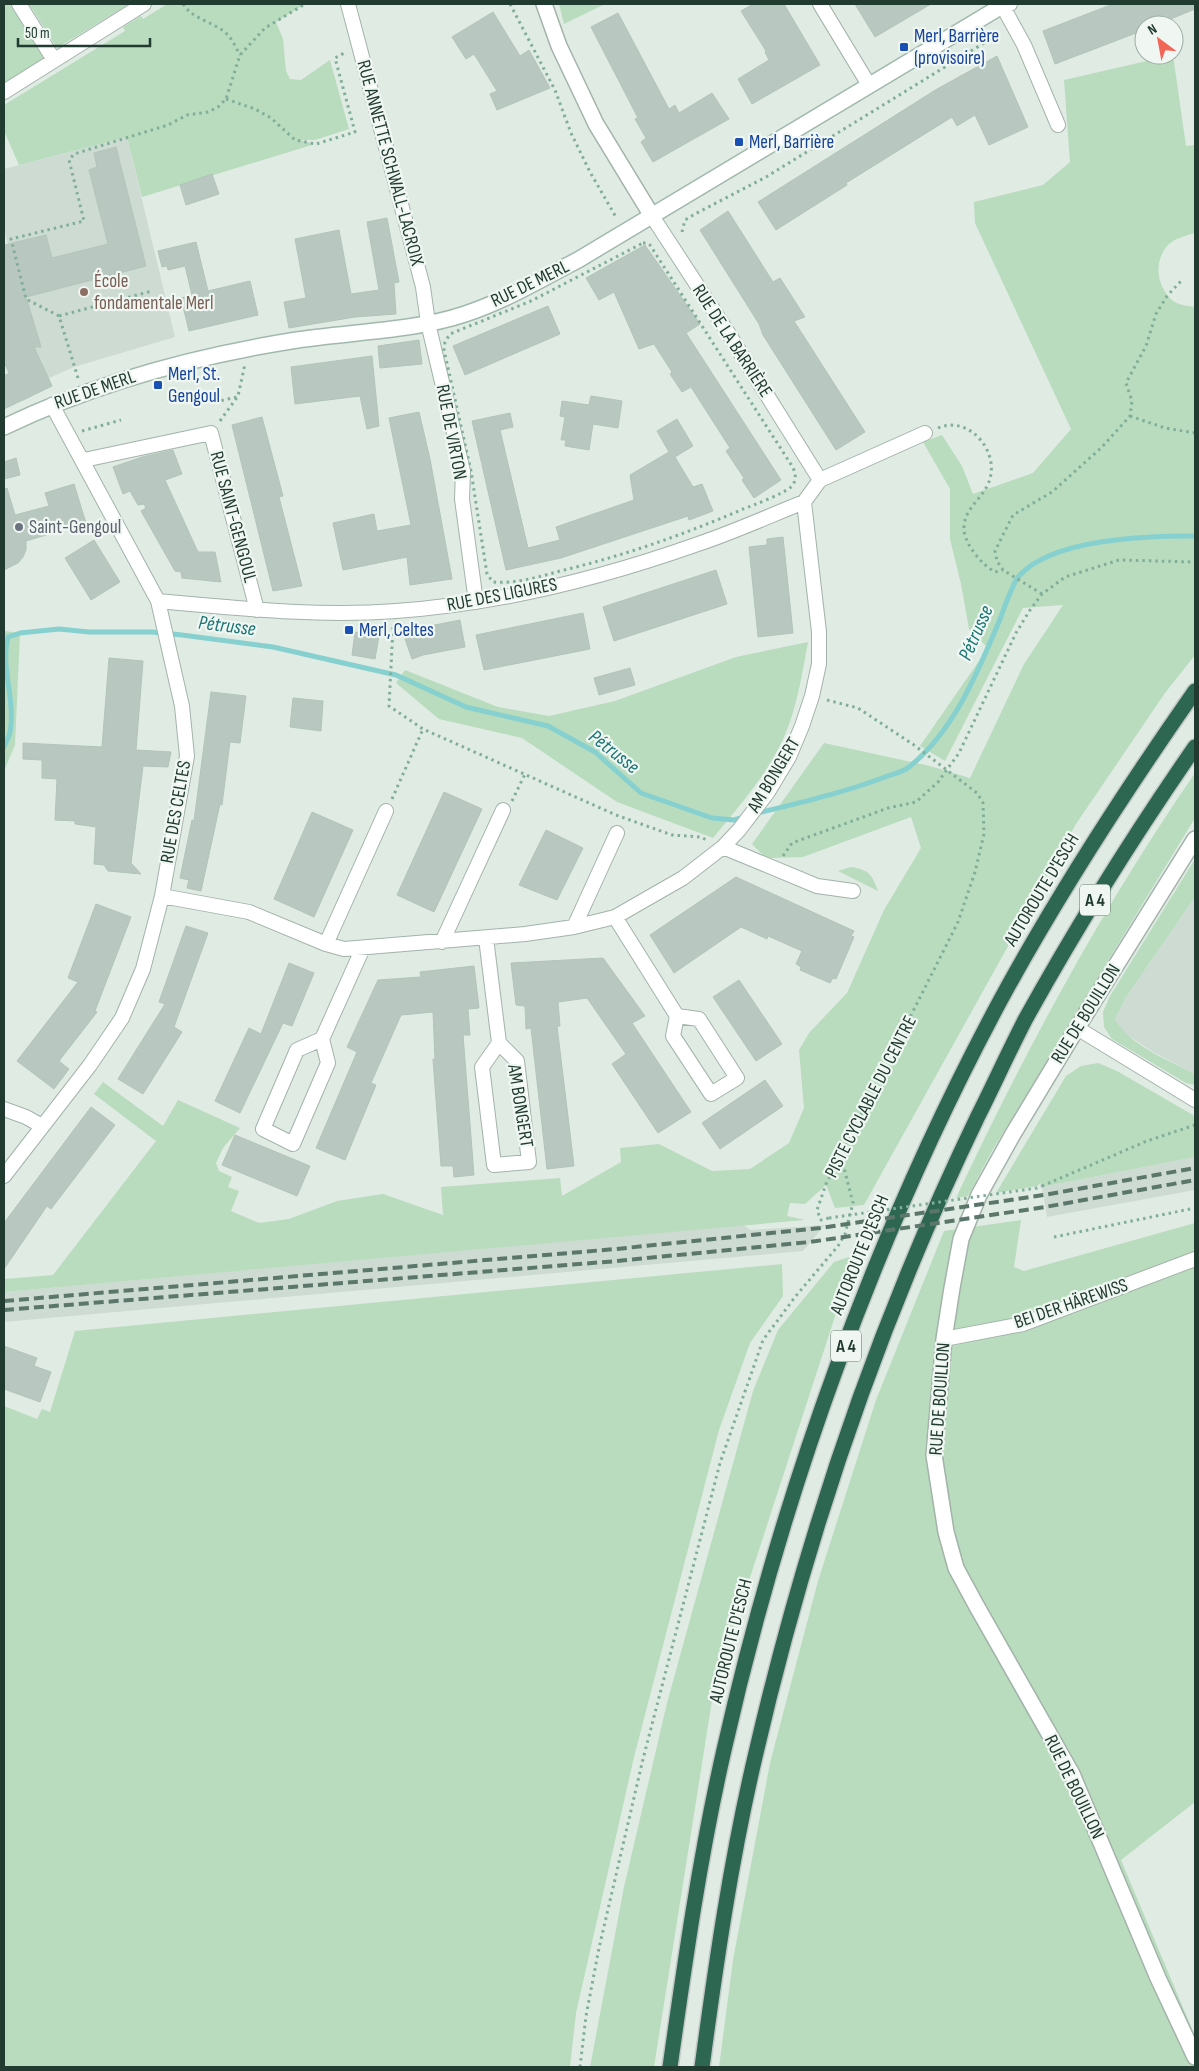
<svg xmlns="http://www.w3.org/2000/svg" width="1199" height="2071" font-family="'Sofia Sans Condensed',sans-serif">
<rect width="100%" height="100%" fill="#e0ebe4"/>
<path fill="#cedbd3" d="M127,137l48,200 -101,30 -25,11 3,8 -29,15 -19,-39v-115l4,-2 -4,-16v-60z
M1195,897v177l-42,-22 -31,-21 -7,-12 11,-22z
M1195,1157v33l-148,27 -5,-30z
M744,1225l6,5 75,-5 -22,26 -799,71v-30z"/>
<path fill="#b8dcbd" d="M4,4h6l34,55 -38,25 -2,-2z
M29,4h100l-72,44z
M167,4h138l-29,18 7,17 3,32 4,8 11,1 29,-20 19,69 -34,11h-15l15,4 -173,53 -15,-60 -108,28 -15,-34v-26l121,-74 -2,-4 18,-11 2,3z
M559,4h46l-41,20z
M1173,55l13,91 9,-1v88c-8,2 -22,6 -28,13 -14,17 -10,41 6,55 5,4 16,5 22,6v348l-30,38 -89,131 -212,381 -29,3 -9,-23 -21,19 -15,-1 -3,13 18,4 -801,72v-13l49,-4 103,-134 -62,-47 9,-12 60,44 15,-26 62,28 -17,20 -7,15 3,8 13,6 -4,10 11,4 -8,20 28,12 30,-4 48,-18 46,-7 60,21 -2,-28 119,-9 2,18 59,-34 -1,-14 39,-4 53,27 38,-2 39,-26 15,-35 -5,-58 10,-17 38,-40 37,-83 37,-62 -10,-31 -108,40 -37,1 -14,-14 72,-101 106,23 40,12 54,-114 39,-59 -40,3 -78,153 -25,-15 68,-98 -19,-19 -8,-45 -11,-45v-50l-27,-47 19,-7 20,31 11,28 60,-21 38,-44 -96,-206 -1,-21 69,-17 27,-23 -6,-82z
M4,631l16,2 -5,112 -11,26z
M808,642c-7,38 -13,79 -33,113 -17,30 -40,56 -62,83l-96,-36 -95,-64 -83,-19 -43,-36 9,-13 93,37 51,9 66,-15 121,-44z
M1195,773v45l-203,333 -24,45 -12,2c69,-147 146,-290 239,-425z
M1195,859v38l-69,100 -11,22c14,26 55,42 80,55v11l-9,-2 -74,-44 -8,-12 -1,-15 7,-16z
M851,867c18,3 21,7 27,24l-40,-20z
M1098,1063l19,8 76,44 2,5v37l-153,30 -1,-4 -4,3 -41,7 70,-117 15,-10z
M1021,1220l-7,47 10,4 171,-48v579l-74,58 74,176v31h-476l14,-107 37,-197 48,-182 58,-181 68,-169z
M855,1255l-141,433 -60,379h-64l34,-180 43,-184 86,-312 25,-61 56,-68z
M782,1264l1,32 -33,47 -31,87 -85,327 -58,256 -6,54h-566v-661l33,13 5,-10 8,3 25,-81z"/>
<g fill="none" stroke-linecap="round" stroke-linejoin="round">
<path stroke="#87d0d0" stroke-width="5" d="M4,747c2,-5 5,-10 6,-15 6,-32 -10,-64 -2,-95l12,-4 39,-4 30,3h63l30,3 91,12 123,28 70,32 82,19 47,26 46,41 71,25 22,2 10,-3
M754,814c44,-11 89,-21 131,-37 8,-3 18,-5 24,-10 44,-35 68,-93 89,-143 5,-12 14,-40 21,-48 34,-38 129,-40 176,-40"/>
</g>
<path fill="#b8c8c0" stroke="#b2c4ba" d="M753,4h31l36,61 -68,39 -14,-25 31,-19 -4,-8 1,-1 -25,-40z
M855,4h76l-56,33z
M1113,4h82v5l-39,16h-12v5l-89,34 -12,-33z
M493,12l27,44 9,-6 21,38 -53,22 -7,-16 7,-3 -23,-37 -8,5 -14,-22z
M618,13l51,96 6,-4 4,8 33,-20 17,26 -76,43 -12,-20 5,-4 -11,-19 3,-1 -47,-91z
M997,56l31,71 -39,18 -14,-30 -18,11 -5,-9 -106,66 1,2 -71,45 -18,-28 179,-113z
M116,147l30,119 -120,31 15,50h-7l18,39 -48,23v-33l5,-3 -5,-11v-117l42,-10 6,23 56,-14 -19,-74 8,-3 -3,-14z
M212,174l7,20 -33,11 -6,-20z
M728,211l45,71 7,-4 25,39 -11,4 71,111 -29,18 -73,-115 -4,-11 -59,-94z
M387,218l12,64 -5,1 2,31 -41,3 -66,11 -5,-26 22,-4 -11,-59 44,-9 12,64 28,-4 -12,-68z
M196,242l12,49 42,-10 8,34 -69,16 -8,-33 11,-3 -7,-29 -17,4 -1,-4 -5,1 -4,-16z
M645,245l55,79 -14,9 95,147 -27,18 -12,-18 2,-2 -18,-27 4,-3 -39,-61 -9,5 -12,-18 2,-2 -18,-28 -15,5 -25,-57 -15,8 -13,-22z
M548,306l12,28 -95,41 -12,-29z
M419,340l3,24 -42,4 -2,-22z
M372,356l7,70 -12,3 -7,-33 -65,8 -4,-37z
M591,396l31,5 -4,27 -25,-4 -4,26 -24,-4 1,-6h-5l4,-23 -5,-1 2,-15 27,4z
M419,412l11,47 22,120 -42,6 -3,-28 -64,13 -10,-47 41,-9 3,17 34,-6 -22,-107z
M510,413l3,14 -13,3 28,118 32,-8 -4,-13 78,-27 -4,-25 39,-23 -12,-21 20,-12 16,27 -18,11 18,30 9,-3 11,27 -24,9 -1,-4 -127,42 -55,12 -34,-149z
M262,417l21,79 -4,1 23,89 -29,5 -41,-166z
M173,450l9,24 -17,6 33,72h17l6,30 -39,-4 -1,-6 -6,-1 -34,-60 5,-3 -2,-4 -6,1 -8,-14 -7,3 -10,-27 29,-10z
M16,458l4,17 -16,4v-17z
M74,484l12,39 -60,18v9l-3,7 -5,6 -14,7v-81l3,-1 8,27 34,-9 -4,-13z
M783,537l10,96 -35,4 -9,-90 18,-2v-6z
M94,540l26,42 -29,18 -26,-42z
M716,570l11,34 -113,37 -11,-34z
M583,613l7,36 -106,21 -8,-35z
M460,620l5,27 -42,8 -11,4 -7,-20 15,-7v-4z
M355,632l24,4 -4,23 -23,-4z
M109,658l34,3 -7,89 35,2 -3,15 -25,-1 -12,97 10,11 -33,-3 -4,-6 -10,-1 2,-37 -21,-3v-3l-20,-1 2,-41 -15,-1v-18l-19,-1v-16l79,4z
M630,668l5,17 -36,10 -5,-17z
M211,692l35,4 -6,47 -10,-1 -8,63 -2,-1 -19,87 -14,-3 2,-8 -9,-2 12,-58 2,1z
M293,698l30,3 -2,30 -31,-4z
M444,792l38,17 -48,103 -37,-17z
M312,812l41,18 -39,87 -40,-18z
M546,830l37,18 -26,52 -38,-15z
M736,877l118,54 -3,5 3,1 -18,42 -3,-1 -3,5 -30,-13 1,-3 -5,-3 6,-13 -34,-15 -1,3 -26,-12 -67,46 -24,-38z
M96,904l35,13 -36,94 2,1 -38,49 10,8 -15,20 -37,-28 61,-79 -10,-4z
M186,926l22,7 -34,94 8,5 -39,62 -25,-15 47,-75 -6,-2z
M603,958l42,58 -13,7 59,89 -33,21 -46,-69 14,-10 -39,-56 -29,4 2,24h-3l17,140 -27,3 -16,-141 -5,1 -1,-23 -9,-1 -5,-42z
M289,963l25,10 -22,53 -9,-3 -43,90 -25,-12 34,-73 12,6z
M474,966l5,42 -11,1 2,26h-7l11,140 -20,2 -1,-11h-12l-8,-107h2l-2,-47 -32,3 -30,68 5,2 -31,75 -29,-12 41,-96 -10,-5 31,-67 43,-3 -1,-5z
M739,980l43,64 -26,17 -43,-64z
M765,1080l18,26 -63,43 -18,-26z
M91,1107l24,18 -64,84 -4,-3 -43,63v-46z
M235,1135l75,31 -13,30 -75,-31z
M4,1346l33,12 -3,8 17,6 -11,30 -36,-13z"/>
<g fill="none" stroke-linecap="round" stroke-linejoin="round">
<defs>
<path id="minor" d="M19,4l35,56
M348,4l75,283 5,36 35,148 -1,28 14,103
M820,4l49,81
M1010,4l-8,1 22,40 34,80
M4,92l140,-88
M84,460l127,-27 46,177
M820,480l105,-47
M158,601c79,7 159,16 238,10 102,-7 206,-33 302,-67 36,-12 71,-28 106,-42
M723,847l94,39 36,5
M162,896l87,16 77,32 18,5 181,-15 49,-7 41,-10 68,-39 40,-31 16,-17 29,-38 21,-35 13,-31 10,-30 7,-32v-32l-15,-130 16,-22 -95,-152 -73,-112
M615,917l62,99 -4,20 38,58 26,-16 -38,-59 -22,-3
M574,927l43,-94
M486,938l13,105 -17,24 12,98 35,-3 -12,-101 -18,-18
M442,942l61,-132
M326,944l60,-133
M1077,1028l118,72
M322,1039l-25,11 -34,79 30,15 35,-81 -6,-24 41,-91
M4,1109l22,8 16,9
M4,1176l86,-111 32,-47 21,-49 19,-73 25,-140 -5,-50 -24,-105 -106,-196
M944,1339l79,-15 172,-65"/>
<path id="tertiary" d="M544,4l15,42 37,78 56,92
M1195,839l-118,189 -64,106 -34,61 -18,44 -9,49 -8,51 -10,116 12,77 10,36 20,37 96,169 86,204 37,79"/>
<path id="secondary" d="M4,427c93,-45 191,-71 293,-87 53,-8 118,-9 168,-26 40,-13 76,-35 113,-54l427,-256"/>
<path id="motorway" d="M670,2067c15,-106 30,-212 54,-317 58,-257 151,-516 276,-749 58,-107 125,-210 195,-310
M702,2067c14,-104 29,-208 53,-310 51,-221 124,-436 223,-641 16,-32 31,-65 47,-96 52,-94 109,-185 170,-273"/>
</defs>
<use href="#minor" stroke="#a3b3aa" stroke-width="16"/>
<use href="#tertiary" stroke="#a3b3aa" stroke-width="18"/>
<use href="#secondary" stroke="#a1b9ad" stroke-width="18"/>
<use href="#motorway" stroke="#c1c8c5" stroke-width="18"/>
<path stroke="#80ae99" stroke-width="3" stroke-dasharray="2.5 4" stroke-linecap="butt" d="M183,4c9,14 26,17 39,26 9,6 13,16 18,25
M510,4l45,86 16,43 19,39 27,47
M226,99l29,10 16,9 24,22 21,4 39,-12 -20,-74 11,-6
M682,232l3,-12 10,-6 71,-37 231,-142h3
M643,243h4l3,2 142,221c4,7 5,15 -1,21 -8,7 -37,18 -48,22 -60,26 -120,47 -183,62 -21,6 -45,13 -67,11l-6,-8 -16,-103 -27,-121 1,-8 5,-8 81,-33z
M59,316l-33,-17 -15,-60 73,-18 -15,-61 5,-6 94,-29 19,-10 21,-3 10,-5 8,-8 14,-44 25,-27 40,-24
M78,378l-19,-62 93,-25
M204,397l10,-1 5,5 18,-4
M1130,416l35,12 30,5
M220,421l18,-25 7,-32
M938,428c32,-14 64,26 50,56 -7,16 -23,24 -24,43 -1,16 18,38 31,45l8,-2
M82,431l39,-11
M1042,594l-39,-24 -6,-9 -2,-10 18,-36 39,-23 50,-45 28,-31 2,-15 -6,-18 20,-37 10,-32 11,-18 15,-16
M393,627l-4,79 34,23 193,86 56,20 29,2 7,4
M827,700l31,8 56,37 63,48 6,10 1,31 -9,38 -17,50 -132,262 -9,26 4,10 8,-2
M392,799l31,-70
M512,801l13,-27
M783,856l9,-13 96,-35 28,-6 22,-20 21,-29 57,-120 14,-23 12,-16 23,-17 54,-17 76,2
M1042,1186l105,-45 48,-16
M1054,1237l141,-29
M580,2067l6,-51 13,-68 44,-189 77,-296 43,-123 32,-43 43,-51 7,-12 8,-31 -12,-47"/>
<use href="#minor" stroke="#fff" stroke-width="14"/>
<use href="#tertiary" stroke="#fff" stroke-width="15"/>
<use href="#secondary" stroke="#fff" stroke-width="15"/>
<use href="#motorway" stroke="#2d6752" stroke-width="15"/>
<path stroke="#5b776b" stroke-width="4" stroke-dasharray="10 5" stroke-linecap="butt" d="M4,1301l612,-52 204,-21 224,-33 151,-27
M4,1310l613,-49 193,-19 235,-35 150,-27"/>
<path stroke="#80ae99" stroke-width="3" stroke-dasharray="2.5 4" stroke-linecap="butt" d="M829,1218l208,-30 5,-2"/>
</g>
<g fill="#1a4fb4" stroke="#f0f7f3" stroke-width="2">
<rect x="899" y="42" width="10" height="10" rx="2.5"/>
<rect x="734" y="137" width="10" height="10" rx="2.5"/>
<rect x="153" y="380" width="10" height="10" rx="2.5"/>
<rect x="344" y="625" width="10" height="10" rx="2.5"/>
</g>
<circle fill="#8d6e63" stroke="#f0f7f3" stroke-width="2" cx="84" cy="292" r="5"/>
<circle fill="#6b7280" stroke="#f0f7f3" stroke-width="2" cx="19" cy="527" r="5"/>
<g text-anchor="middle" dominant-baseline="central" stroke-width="4.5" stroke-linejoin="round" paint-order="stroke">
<g fill="#f0f7f3" stroke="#5f736a" stroke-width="1">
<rect x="1080" y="884.5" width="30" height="31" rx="4"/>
<rect x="831" y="1330.5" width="30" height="31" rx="4"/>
</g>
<g font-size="18" font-weight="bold" fill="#213b30">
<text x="1095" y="900">A 4</text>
<text x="846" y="1346">A 4</text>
</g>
<g font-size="19" fill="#164399" stroke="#f0f7f3" text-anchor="start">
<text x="914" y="36">Merl, Barrière<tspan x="914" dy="22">(provisoire)</tspan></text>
<text x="749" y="142">Merl, Barrière</text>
<text x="168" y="374">Merl, St.<tspan x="168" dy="22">Gengoul</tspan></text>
<text x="359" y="630">Merl, Celtes</text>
</g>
<g font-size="19" fill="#213b30" stroke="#f0f7f3">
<text transform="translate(390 163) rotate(75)">RUE ANNETTE SCHWALL-LACROIX</text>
<text transform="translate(530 284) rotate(-26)">RUE DE MERL</text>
<text transform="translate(732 341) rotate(57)">RUE DE LA BARRIÈRE</text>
<text transform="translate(95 390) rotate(-19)">RUE DE MERL</text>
<text transform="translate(451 432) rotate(79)">RUE DE VIRTON</text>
<text transform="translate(233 517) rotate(75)">RUE SAINT-GENGOUL</text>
<text transform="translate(502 595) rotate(-11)">RUE DES LIGURES</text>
<text transform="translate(774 775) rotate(-59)">AM BONGERT</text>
<text transform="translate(176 812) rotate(-80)">RUE DES CELTES</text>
<text transform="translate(1042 890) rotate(-59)">AUTOROUTE D'ESCH</text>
<text transform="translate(1086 1014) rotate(-58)">RUE DE BOUILLON</text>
<text transform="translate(871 1097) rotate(-63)">PISTE CYCLABLE DU CENTRE</text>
<text transform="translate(520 1106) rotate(81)">AM BONGERT</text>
<text transform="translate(860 1255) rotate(-68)">AUTOROUTE D'ESCH</text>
<text transform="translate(1071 1304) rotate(-19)">BEI DER HÄREWISS</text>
<text transform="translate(940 1399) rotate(-86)">RUE DE BOUILLON</text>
<text transform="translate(731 1641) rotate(-76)">AUTOROUTE D'ESCH</text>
<text transform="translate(1074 1787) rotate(64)">RUE DE BOUILLON</text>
</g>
<g font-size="19" fill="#785e54" stroke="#f0f7f3" text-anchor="start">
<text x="94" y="281">École<tspan x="94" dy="22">fondamentale Merl</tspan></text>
</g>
<g font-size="19" fill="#5b616d" stroke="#f0f7f3" text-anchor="start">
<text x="29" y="527">Saint-Gengoul</text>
</g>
<g font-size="20" font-style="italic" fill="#1b7576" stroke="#f0f7f3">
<text transform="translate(227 626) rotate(7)">Pétrusse</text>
<text transform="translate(976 633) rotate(-66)">Pétrusse</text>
<text transform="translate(614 752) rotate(38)">Pétrusse</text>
</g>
</g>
<rect width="1199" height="2071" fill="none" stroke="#213b30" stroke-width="10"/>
<g transform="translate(1159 40) rotate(328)"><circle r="24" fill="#f0f7f3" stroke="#9daca5"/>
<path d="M0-4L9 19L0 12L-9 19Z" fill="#f16657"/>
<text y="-8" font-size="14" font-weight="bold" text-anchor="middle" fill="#213b30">N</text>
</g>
<path d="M18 38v8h132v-8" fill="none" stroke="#213b30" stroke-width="2.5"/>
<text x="25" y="38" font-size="15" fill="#213b30" stroke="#f0f7f3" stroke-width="4" paint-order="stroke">50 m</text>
</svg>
